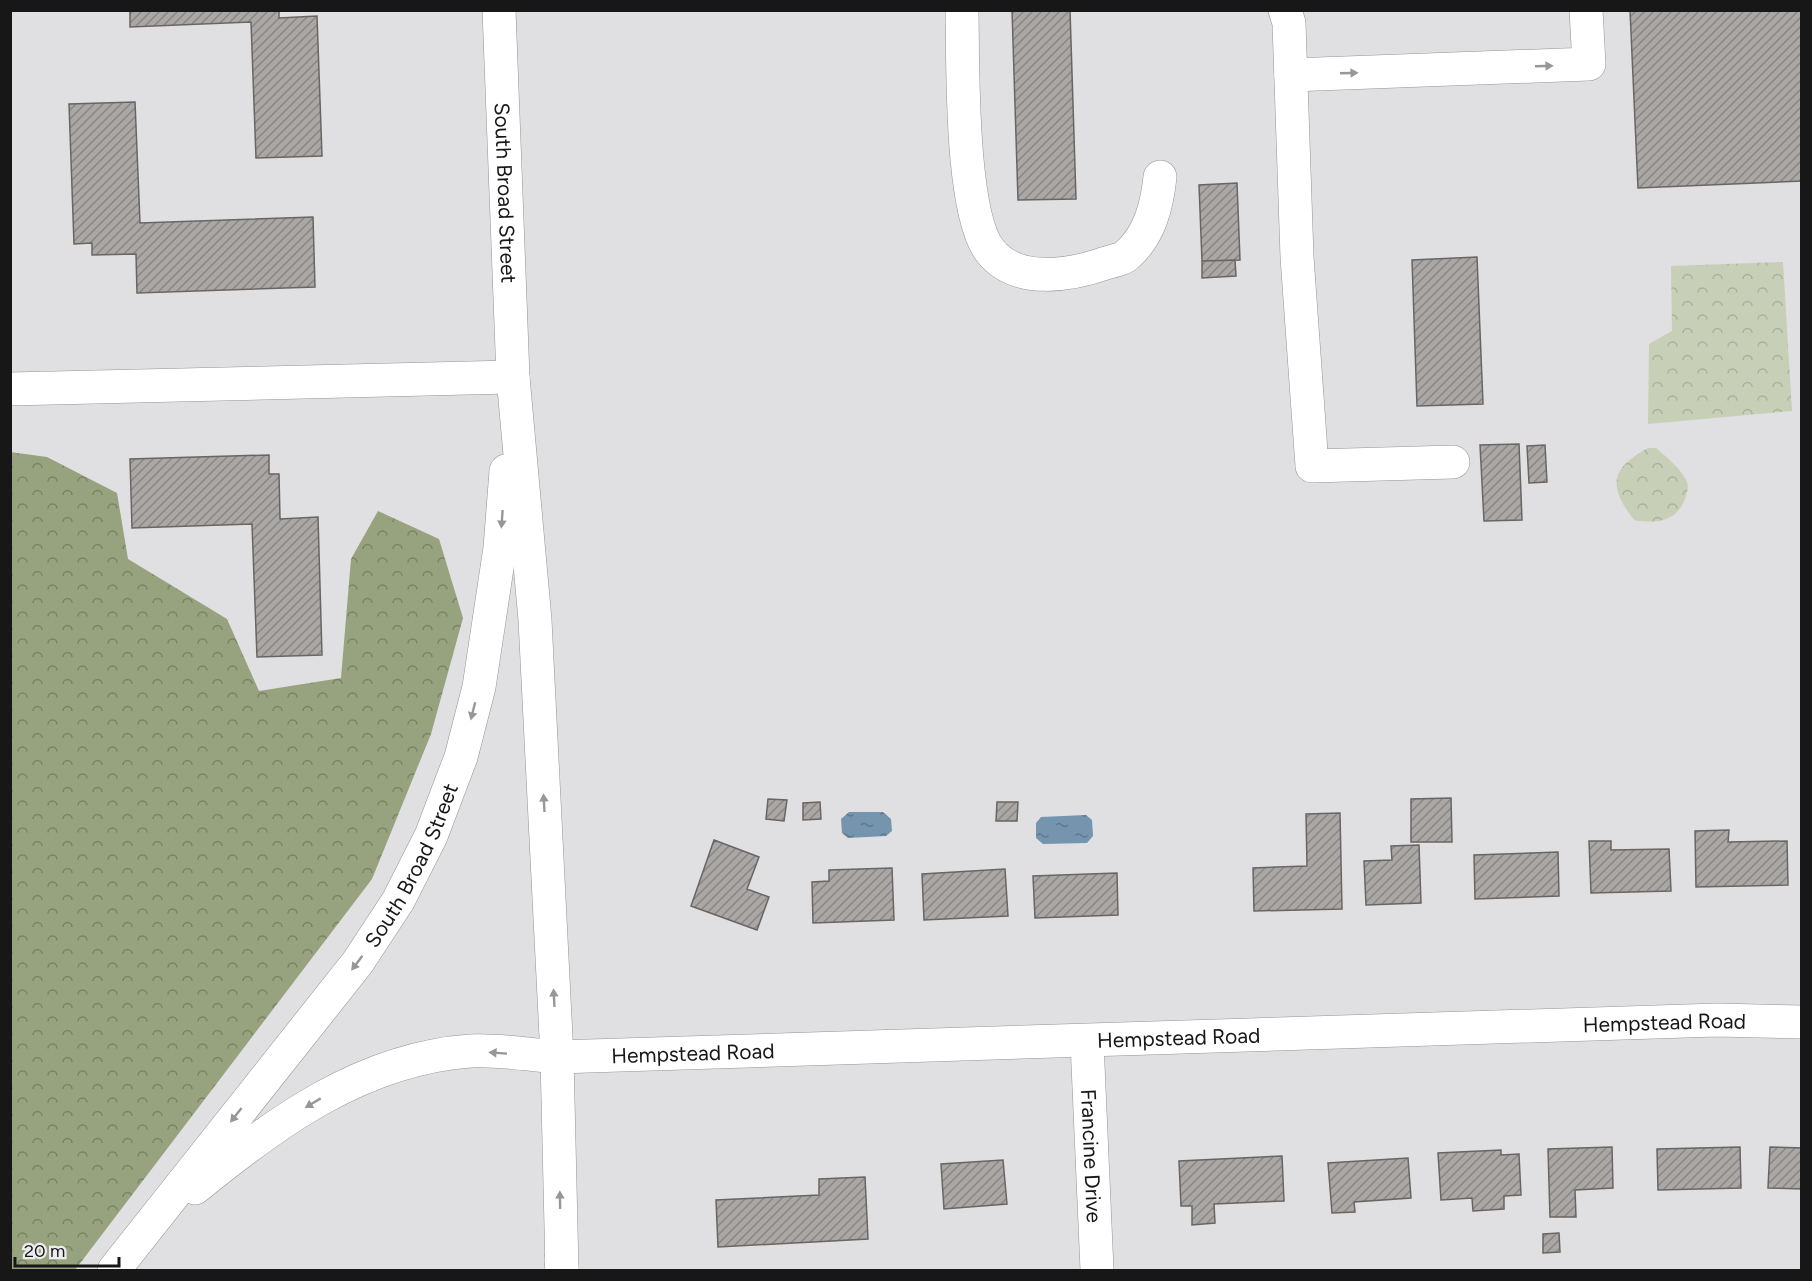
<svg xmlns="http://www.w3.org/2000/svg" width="1812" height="1281" font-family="Figtree,sans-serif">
<defs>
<pattern id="forest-crowns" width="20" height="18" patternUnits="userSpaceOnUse" patternTransform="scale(1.5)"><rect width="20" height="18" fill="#97a27e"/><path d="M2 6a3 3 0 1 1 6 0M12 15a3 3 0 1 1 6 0" fill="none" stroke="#7a8366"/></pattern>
<pattern id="park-crowns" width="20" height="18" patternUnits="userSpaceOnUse" patternTransform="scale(1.5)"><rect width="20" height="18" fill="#c7cfb6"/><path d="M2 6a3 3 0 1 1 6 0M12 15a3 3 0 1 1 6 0" fill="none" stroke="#aab19c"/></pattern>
<pattern id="water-ripples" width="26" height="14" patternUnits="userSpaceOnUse" patternTransform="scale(1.5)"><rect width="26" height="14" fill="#7594ad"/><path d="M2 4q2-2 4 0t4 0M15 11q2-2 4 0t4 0" fill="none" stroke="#5f788c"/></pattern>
<pattern id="building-hatch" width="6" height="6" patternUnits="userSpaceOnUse" patternTransform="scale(1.5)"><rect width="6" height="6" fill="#aaa7a5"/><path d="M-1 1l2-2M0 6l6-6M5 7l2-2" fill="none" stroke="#898785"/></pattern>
</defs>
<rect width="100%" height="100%" fill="#e0dfe2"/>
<path fill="url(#forest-crowns)" d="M10,452l37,5 70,36 11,66 99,60 32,72 82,-13 10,-119 27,-48 61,28 24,79 -32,116 -59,145 -297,391h-64z"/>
<path fill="url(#park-crowns)" d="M1783,262l9,149 -144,13 1,-80 23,-13 -1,-65z
M1648,448h8c9,8 23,19 29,30 4,6 3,12 1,18 -8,26 -29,28 -52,24 -26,-34 -24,-51 14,-72z"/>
<path fill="url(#water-ripples)" d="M849,812h34l8,7 1,12 -6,5 -38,2 -6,-5 -1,-14z
M1086,815l6,5 1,16 -6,7 -44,1 -7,-6v-15l5,-6z"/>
<path fill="url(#building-hatch)" stroke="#686563" stroke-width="1.5" d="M130,10h149v8l38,-2 5,140 -66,2 -5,-136 -121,5z
M1012,10h58l6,189 -58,1z
M1630,10h172v171l-164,7z
M135,102l5,121 173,-6 2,70 -178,6 -1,-39 -44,1v-12l-18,1 -5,-140z
M1237,183l3,77 -38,1 -3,-76z
M1477,257l6,147 -66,2 -5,-146z
M1235,260l1,16 -34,2v-17z
M1519,444l3,76 -38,1 -4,-76z
M1545,445l2,37 -18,1 -2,-37z
M269,455v19h10l1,45 38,-2 4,138 -65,2 -5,-133 -120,4 -2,-69z
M1451,798l1,44h-41v-43z
M768,799l19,1 -3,21 -18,-2z
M820,802l1,17 -18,1v-17z
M997,802h21l-1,19h-21z
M1340,813l2,96 -88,2 -1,-43 54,-2 -1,-52z
M1729,830l-1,12 59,-1 1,44 -92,2 -1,-56z
M714,840l45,17 -12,32 22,8 -12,33 -66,-24z
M1589,841h22v9l58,-1 2,42 -80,2z
M1419,845l2,58 -55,2 -2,-44 28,-1 -1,-14z
M1558,852l1,44 -84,3 -1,-44z
M892,868l2,52 -81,3 -1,-41 17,-1v-11z
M1005,869l3,47 -84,4 -2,-46z
M1117,873l1,42 -83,3 -2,-42z
M1612,1147l1,41 -38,2 1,27h-26l-2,-68z
M1740,1147l1,41 -83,2 -1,-41z
M1770,1147l32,1v41l-34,-1z
M1501,1150v5l18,-1 2,41 -17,1v13l-31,2 -1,-13 -31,2 -3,-47z
M1282,1156l2,45 -70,3 1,19 -23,2v-19h-11l-2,-45z
M1408,1158l3,40 -57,4 1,10 -23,1 -4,-50z
M1003,1160l4,44 -63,5 -3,-45z
M865,1177l3,62 -150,8 -2,-47 103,-5v-16z
M1559,1233l1,19 -17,1v-19z"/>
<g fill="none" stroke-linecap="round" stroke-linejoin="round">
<defs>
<g id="minor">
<path d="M962,10c1,52 -2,206 29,242 27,33 81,23 115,11 7,-2 17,-4 21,-8 23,-20 30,-50 33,-78"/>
<path d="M1285,10l4,13 8,234 15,209 141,-4"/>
<path d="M1291,75l298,-11 -3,-54"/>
<path d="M10,389l503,-12"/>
<path id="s1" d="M1087,1042l10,228"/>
<path id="s2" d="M557,1057l1160,-37 85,2"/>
</g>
<g id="major">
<path id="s3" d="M499,10l14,367 22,243 22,437 5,213"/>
<path d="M195,1188c81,-66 167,-129 275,-137 28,-2 59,4 87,6"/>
<path id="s4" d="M114,1270l244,-308 40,-61 33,-65 30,-79 18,-70 21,-139 6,-77"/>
</g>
<path id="highway" d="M561,1259l1,11"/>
</defs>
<use href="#minor" stroke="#939395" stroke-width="34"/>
<use href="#major" stroke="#939395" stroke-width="34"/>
<use href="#highway" stroke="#939395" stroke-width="34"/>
<use href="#minor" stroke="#fff" stroke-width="33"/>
<use href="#major" stroke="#fff" stroke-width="33"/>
<use href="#highway" stroke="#fff" stroke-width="33"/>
</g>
<defs><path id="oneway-solid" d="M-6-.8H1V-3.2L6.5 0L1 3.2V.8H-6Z" transform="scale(1.5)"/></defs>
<g fill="#979797">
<use href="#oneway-solid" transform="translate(1544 66) rotate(-2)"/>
<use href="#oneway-solid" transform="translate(1349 73) rotate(-2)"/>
<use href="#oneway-solid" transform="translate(502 519) rotate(94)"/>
<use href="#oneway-solid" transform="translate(473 711) rotate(104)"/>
<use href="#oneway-solid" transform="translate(544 803) rotate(-93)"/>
<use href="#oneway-solid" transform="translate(357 963) rotate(127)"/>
<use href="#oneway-solid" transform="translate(554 998) rotate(-93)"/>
<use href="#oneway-solid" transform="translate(498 1053) rotate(-176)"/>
<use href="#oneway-solid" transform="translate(313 1103) rotate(149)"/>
<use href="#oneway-solid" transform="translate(236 1115) rotate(128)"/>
<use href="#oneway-solid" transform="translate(560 1200) rotate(-91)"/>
</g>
<g text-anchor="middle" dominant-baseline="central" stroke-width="4.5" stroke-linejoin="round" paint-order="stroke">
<g font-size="21" fill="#171718" stroke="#edecef">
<text stroke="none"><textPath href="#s3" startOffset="183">South Broad Street</textPath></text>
<text stroke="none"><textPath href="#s4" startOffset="504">South Broad Street</textPath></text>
<text stroke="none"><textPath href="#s2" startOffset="1108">Hempstead Road</textPath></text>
<text stroke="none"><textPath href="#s2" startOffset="622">Hempstead Road</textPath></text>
<text stroke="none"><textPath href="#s2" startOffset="136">Hempstead Road</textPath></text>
<text stroke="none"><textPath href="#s1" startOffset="114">Francine Drive</textPath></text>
</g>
</g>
<rect width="1812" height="1281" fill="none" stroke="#171718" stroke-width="24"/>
<path d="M15 1257v9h104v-9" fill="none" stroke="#171718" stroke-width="3"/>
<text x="24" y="1257" font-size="18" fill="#171718" stroke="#edecef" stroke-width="4.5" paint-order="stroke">20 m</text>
</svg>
